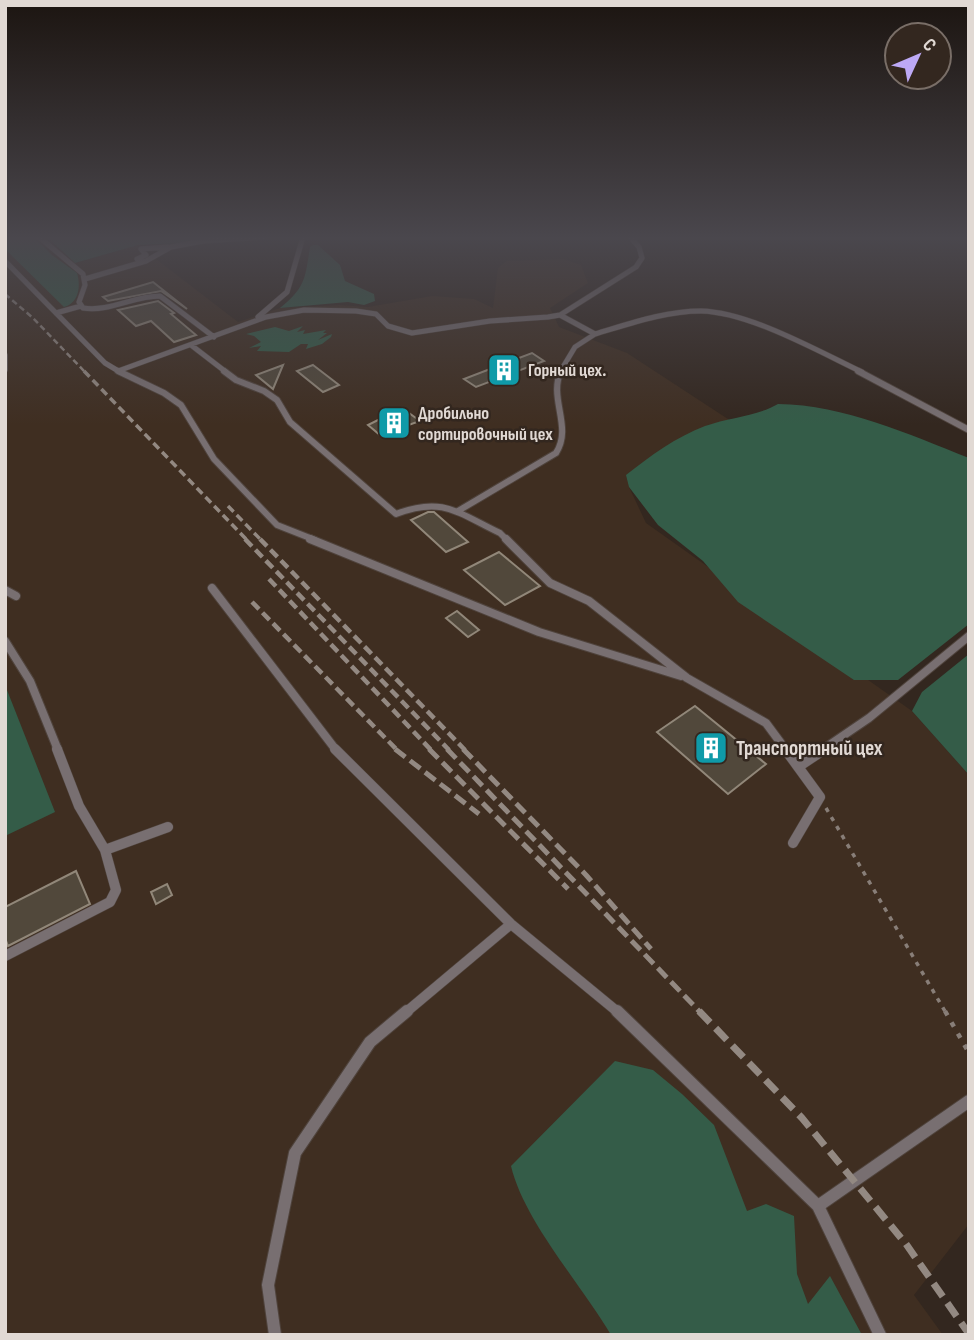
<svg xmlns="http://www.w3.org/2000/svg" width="974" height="1340" font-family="'Sofia Sans Condensed',sans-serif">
<rect width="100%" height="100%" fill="#33271f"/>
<path fill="#3f2e21" d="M5,237h42l29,26 62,-18 100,77 42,-14 59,-3 29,2 64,-11 42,3 19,9 5,-40 9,-7 57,-2 17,6 7,18 -38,25 9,19 68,26 104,68 -23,4 -79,62 17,36 266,188 57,64v449l-55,71 29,40h-938z"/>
<path fill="#345c48" d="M5,237h29l18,18 25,18c4,13 2,30 -13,34l-59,-58z
M47,237h160l-26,6 -43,2 -63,18z
M313,245h5l22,20 5,16 29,13 1,7 -11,4 -16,-3 -68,6c26,-21 25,-30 30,-61z
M303,326l-6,6 8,-2 -2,4 23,-4 -3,3h4l-9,7 14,-6 -1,3 -9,7 -16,5 2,-5h-7l-12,8 -32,-1 4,-5 -12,2 12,-6 -7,-6 -8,-2 29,-7 14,4z
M778,404c67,1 130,30 191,54v166l-71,56h-44l-116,-78 -35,-41 -45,-36 -29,-38 -3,-12c24,-19 50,-38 79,-49 25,-9 50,-9 73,-22z
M969,654v121l-57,-64 10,-19z
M5,685l50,127 -50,24z
M615,1061l38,9 29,24 32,31 33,86 19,-7 28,12 3,58 11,30 22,-28 32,59h-251c-30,-51 -87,-114 -100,-169z"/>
<path fill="#51483b" stroke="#918779" stroke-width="2" d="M153,282l34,27 -26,-18 -53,10 -5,-4z
M158,301l16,12 -3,1 25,21 -22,7 -23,-21 -15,5 -18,-16z
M532,353l12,8 -68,26 -12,-8z
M283,365l-10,24 -17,-14z
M313,365l26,20 -16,7 -26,-21z
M402,408l18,13 -40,14 -12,-10z
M428,512h6l34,30 -22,10 -35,-32z
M499,552l41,34 -35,19 -41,-35z
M457,611l22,19 -11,7 -22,-19z
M695,706l71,58 -38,30 -71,-62z
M76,871l14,33 -82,42 -3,-8v-31z
M167,884l5,11 -16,9 -5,-12z"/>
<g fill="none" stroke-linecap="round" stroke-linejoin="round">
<defs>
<path id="service-far4" d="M39,237l44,37 2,11 -6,17 4,6c27,4 50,-12 77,-12l54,41
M137,259l9,-4 -5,-6 27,-2
M5,261l100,102 15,9
M85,279l61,-18 25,-14 32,-6 61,-4
M56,313l25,-7
M560,315l35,19c34,-10 70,-23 106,-23 48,1 117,40 161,61
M258,317l29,-25 16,-55
M191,345l35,27
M5,355v15
M118,371l148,-54 38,-7 52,1 20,3 12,12 24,7 78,-12 58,-4 12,-2 76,-48 6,-9 -3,-11 -9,-10
M560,372l15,-25 20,-13"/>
<path id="service-far3" d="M118,371l46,22 17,12 33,54 63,66 38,15
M224,371l12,9 28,11 13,9 13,22 106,92c47,-18 62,-1 104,19l7,7
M858,371l111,59
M458,511l98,-58c17,-26 -8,-55 5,-82"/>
<path id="service-far2" d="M310,539l229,93 142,44
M506,539l44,44 39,18 98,77 79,45 20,27
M212,588l124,162
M5,590l11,6
M5,641l25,40 28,69
M822,750l47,-32 100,-82"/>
<path id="service-far1" d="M335,749l176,175 108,89
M785,749l35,48 -27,46
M798,767l27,-18
M105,850l63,-23
M5,956l105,-54 6,-12 -11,-40 -26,-44 -22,-57
M405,1013l106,-89"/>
<path id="service" d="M617,1011l201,195 151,-105
M818,1206l62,129
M275,1335l-7,-50 27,-132 75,-111 37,-31"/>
</defs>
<use href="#service-far4" stroke="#4f433c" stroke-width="6"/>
<use href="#service-far3" stroke="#4f433c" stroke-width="8"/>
<use href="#service-far2" stroke="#4f433c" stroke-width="10"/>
<use href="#service-far1" stroke="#4f433c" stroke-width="11"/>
<use href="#service" stroke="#4f433c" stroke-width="14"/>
<path stroke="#887e78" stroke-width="3.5" stroke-dasharray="4.5 6" stroke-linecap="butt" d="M826,808l120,205"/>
<path stroke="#887e78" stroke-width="4.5" stroke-dasharray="5 8" stroke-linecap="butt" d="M945,1011l24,42"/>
<use href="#service-far4" stroke="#786f71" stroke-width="5"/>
<use href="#service-far3" stroke="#786f71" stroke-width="6"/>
<use href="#service-far2" stroke="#786f71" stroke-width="8"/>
<use href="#service-far1" stroke="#786f71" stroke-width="10"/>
<use href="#service" stroke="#786f71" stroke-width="12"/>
<path stroke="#938982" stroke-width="2.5" stroke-dasharray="6 3.5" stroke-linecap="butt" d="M5,294l28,24 52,54"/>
<path stroke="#938982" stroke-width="3.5" stroke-dasharray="8 4.5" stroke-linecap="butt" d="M84,371l163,169
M228,506l33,34"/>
<path stroke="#938982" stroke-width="4.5" stroke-dasharray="10 5" stroke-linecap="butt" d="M245,539l204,211
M260,539l205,211
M269,579l162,171
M252,602l145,148"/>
<path stroke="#938982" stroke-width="5" stroke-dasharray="13 6" stroke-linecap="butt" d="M395,749l84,65
M429,749l139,140
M447,749l254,264
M463,749l123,126 65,74"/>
<path stroke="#938982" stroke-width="7" stroke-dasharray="16 8" stroke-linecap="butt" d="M699,1011l103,107 104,126 63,90"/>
</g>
<linearGradient id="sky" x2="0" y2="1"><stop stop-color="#1c1511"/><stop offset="0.56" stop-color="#4a474d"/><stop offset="1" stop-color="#4a474d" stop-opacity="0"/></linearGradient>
<rect width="974" height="425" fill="url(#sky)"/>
<defs>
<symbol id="building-square" viewBox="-11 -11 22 22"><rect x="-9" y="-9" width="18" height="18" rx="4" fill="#0f9aa8" stroke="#33271f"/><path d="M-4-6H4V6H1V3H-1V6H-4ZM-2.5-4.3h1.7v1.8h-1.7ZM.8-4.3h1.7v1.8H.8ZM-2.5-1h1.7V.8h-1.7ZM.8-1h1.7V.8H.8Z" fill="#fff"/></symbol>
</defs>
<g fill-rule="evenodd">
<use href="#building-square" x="485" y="351" width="38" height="38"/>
<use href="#building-square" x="375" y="404" width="38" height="38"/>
<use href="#building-square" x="692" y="729" width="38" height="38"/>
</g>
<g text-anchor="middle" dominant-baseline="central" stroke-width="5" stroke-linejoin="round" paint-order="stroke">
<g font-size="18" font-weight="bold" fill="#e1d9d4" stroke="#33271f" text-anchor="start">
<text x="528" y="370">Горный цех.</text>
<text x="418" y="413">Дробильно<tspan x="418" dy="21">сортировочный цех</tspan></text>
</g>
<g font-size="21" font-weight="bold" fill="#e1d9d4" stroke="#33271f" text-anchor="start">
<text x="736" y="748">Транспортный цех</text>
</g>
</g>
<rect width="974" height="1340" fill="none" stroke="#e1d9d4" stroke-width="14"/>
<g transform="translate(918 56) rotate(46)"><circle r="33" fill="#33271f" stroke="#796e67" stroke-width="2"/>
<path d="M0-5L12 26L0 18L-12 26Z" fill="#bda9f5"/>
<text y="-10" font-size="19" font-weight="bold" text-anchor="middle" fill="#e1d9d4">С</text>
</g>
</svg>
